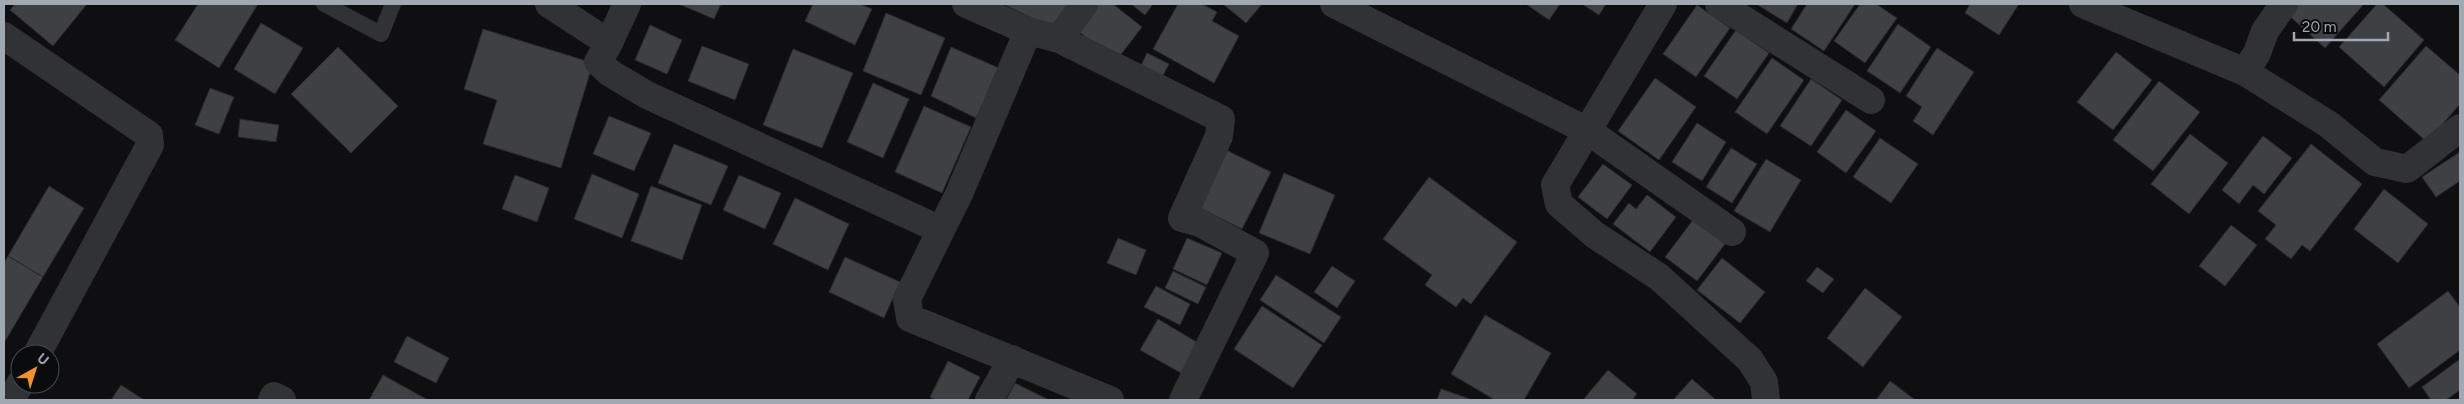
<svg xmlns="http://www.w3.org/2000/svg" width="2464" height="404" font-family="Figtree,sans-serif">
<rect width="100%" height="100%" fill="#0f0f11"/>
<path fill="#3e4044" stroke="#292a2d" d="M15,4h72l-34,42 -43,-36z
M198,4h60l-39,64 -44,-28z
M679,4h42l-7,15z
M813,4h47l12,5 -17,36 -50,-24z
M1003,4h69l-13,27z
M1098,4h15l29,23 -26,34 -38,-30z
M1131,4h22l-8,11z
M1178,4h24l15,8 -5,9 27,15 -25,47 -61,-34z
M1223,4h39l-16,19z
M1526,4h34l-11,16z
M1582,4h24l-7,11z
M1756,4h42l-11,19z
M1807,4h48l-31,47 -33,-22z
M1860,4h16l21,14 -32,45 -31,-22z
M1970,4h49l-20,31 -34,-22z
M2292,4h72l-39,44 -40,-36z
M2377,4h6l41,36 -40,47 -45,-40z
M1697,5l33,23 -34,49 -33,-23z
M886,13l59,25 -24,57 -58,-24z
M261,23l42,25 -28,46 -41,-25z
M1898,24l33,23 -31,46 -33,-22z
M650,25l32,15 -15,34 -32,-14z
M483,29l110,34 -32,105 -78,-24 14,-44 -33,-11z
M1736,30l33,23 -32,46 -33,-23z
M702,46l47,18 -14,36 -47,-19z
M2426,46l34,29v29l-33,38 -48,-42z
M338,47l60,59 -47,47 -60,-59z
M951,47l48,21 -23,50 -45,-22z
M1937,48l37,24 -41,63 -20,-14 9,-14 -16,-11z
M793,49l60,24 -31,75 -59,-23z
M2116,52l36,28 -39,50 -36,-28z
M1147,53l22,11 -9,17 -21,-11z
M1772,58l32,22 -37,54 -32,-22z
M1655,78l41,29 -37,53 -41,-29z
M1811,79l31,21 -31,46 -31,-20z
M2159,81l41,31 -47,59 -40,-31z
M873,83l36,16 -26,59 -36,-16z
M210,88l24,9 -15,37 -24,-9z
M924,106l47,21 -29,66 -47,-21z
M1846,110l30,21 -30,42 -29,-21z
M609,116l42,17 -17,38 -41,-17z
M240,119l39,6 -3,17 -38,-5z
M1697,123l29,19 -24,39 -30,-19z
M2190,134l38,29 -39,51 -38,-30z
M2263,136l29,22 -28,36 -11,-9 -14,19 -17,-14z
M1880,138l38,26 -27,39 -38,-26z
M674,144l54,22 -17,39 -53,-22z
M2311,144l51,40 -52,67 -8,-6 -11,14 -26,-20 11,-14 -18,-14z
M1731,148l26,16 -25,39 -26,-16z
M1226,150l45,22 -29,57 -44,-22z
M2460,152v29l-24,16 -14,-20z
M1766,159l35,21 -31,52 -36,-21z
M1603,164l29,21 -25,34 -29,-22z
M1284,173l51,22 -25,59 -51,-21z
M592,174l47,20 -17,44 -48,-19z
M515,175l34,13 -12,34 -35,-13z
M739,175l42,18 -16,36 -42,-19z
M1429,177l88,65 -46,62 -8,-6 -7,9 -31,-22 7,-10 -49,-36z
M49,186l35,22 -41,69 -35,-21z
M651,186l51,19 -20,55 -51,-19z
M2384,189l44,35 -30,39 -44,-34z
M1647,195l29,22 -26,35 -37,-28 16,-21 7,6z
M795,198l54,26 -21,46 -55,-26z
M1693,220l32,24 -28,37 -32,-24z
M2231,225l26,20 -32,41 -26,-20z
M1118,238l28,12 -10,25 -29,-12z
M1187,238l35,15 -15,32 -34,-16z
M8,256l35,21 -39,66v-80z
M845,257l55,25 -16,36 -55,-26z
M1722,258l43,34 -25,31 -43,-33z
M1332,266l23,15 -18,27 -23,-16z
M1817,267l17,12 -11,14 -17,-12z
M1173,271l33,16 -8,17 -33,-16z
M1276,275l65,42 -17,26 -64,-43z
M1156,286l34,18 -10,21 -36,-18z
M1865,288l37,29 -39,50 -36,-29z
M2448,291l12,16v43l-51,38 -32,-44z
M1262,306l60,39 -29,43 -59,-39z
M1485,315l66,38 -27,47h-29l-44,-26z
M1158,319l42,25 -17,30 -43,-24z
M407,336l42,22 -13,25 -42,-21z
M2460,359v31l-14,10h-15l-9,-13z
M948,361l32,16 -12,23h-32l-6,-3z
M1608,370l29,24 -5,6h-49z
M383,375l45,25h-59z
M1692,379l24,21h-43z
M1890,381l24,18 -1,1h-37z
M1015,383l34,17h-43z
M121,385l23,15h-33z
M1441,389l32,11h-36z"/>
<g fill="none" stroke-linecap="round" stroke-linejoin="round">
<path stroke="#303236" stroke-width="16" d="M324,4l57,30 12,-30"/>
<path stroke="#303236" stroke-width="28" d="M549,4l60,39 18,-39
M966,4l62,27 31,8 162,80 -2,17 -37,82 18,5 55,30 -72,147
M1334,4l254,127 144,101
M1663,4l-108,181 4,19 36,31 64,42 91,83 14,22 2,18
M1719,4l152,96
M2083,4l162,68 83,52 47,38 32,7 53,-41
M4,36l145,99 1,10 -113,209
M1059,39l25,-35
M609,43l-11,19 12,11 37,22 294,135 18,-36 69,-163
M2245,72l12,-19 8,-22 19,-27
M941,230l-34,69 3,19 200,82
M11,400l9,-16
M272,400l2,-4 8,4
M989,400l23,-41"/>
</g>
<rect width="2464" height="404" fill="none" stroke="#a0a8b2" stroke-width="10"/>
<g transform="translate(35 369) rotate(39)"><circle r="24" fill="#0a0b0c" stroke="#464a4e"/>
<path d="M0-4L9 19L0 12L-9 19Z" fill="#f09328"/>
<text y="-8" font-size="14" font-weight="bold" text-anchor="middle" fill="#a0a8b2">U</text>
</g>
<path d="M2294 32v8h94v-8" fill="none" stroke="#a0a8b2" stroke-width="2.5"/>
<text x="2302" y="32" font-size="15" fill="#a0a8b2" stroke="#0a0b0c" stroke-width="4" paint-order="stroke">20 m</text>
</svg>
